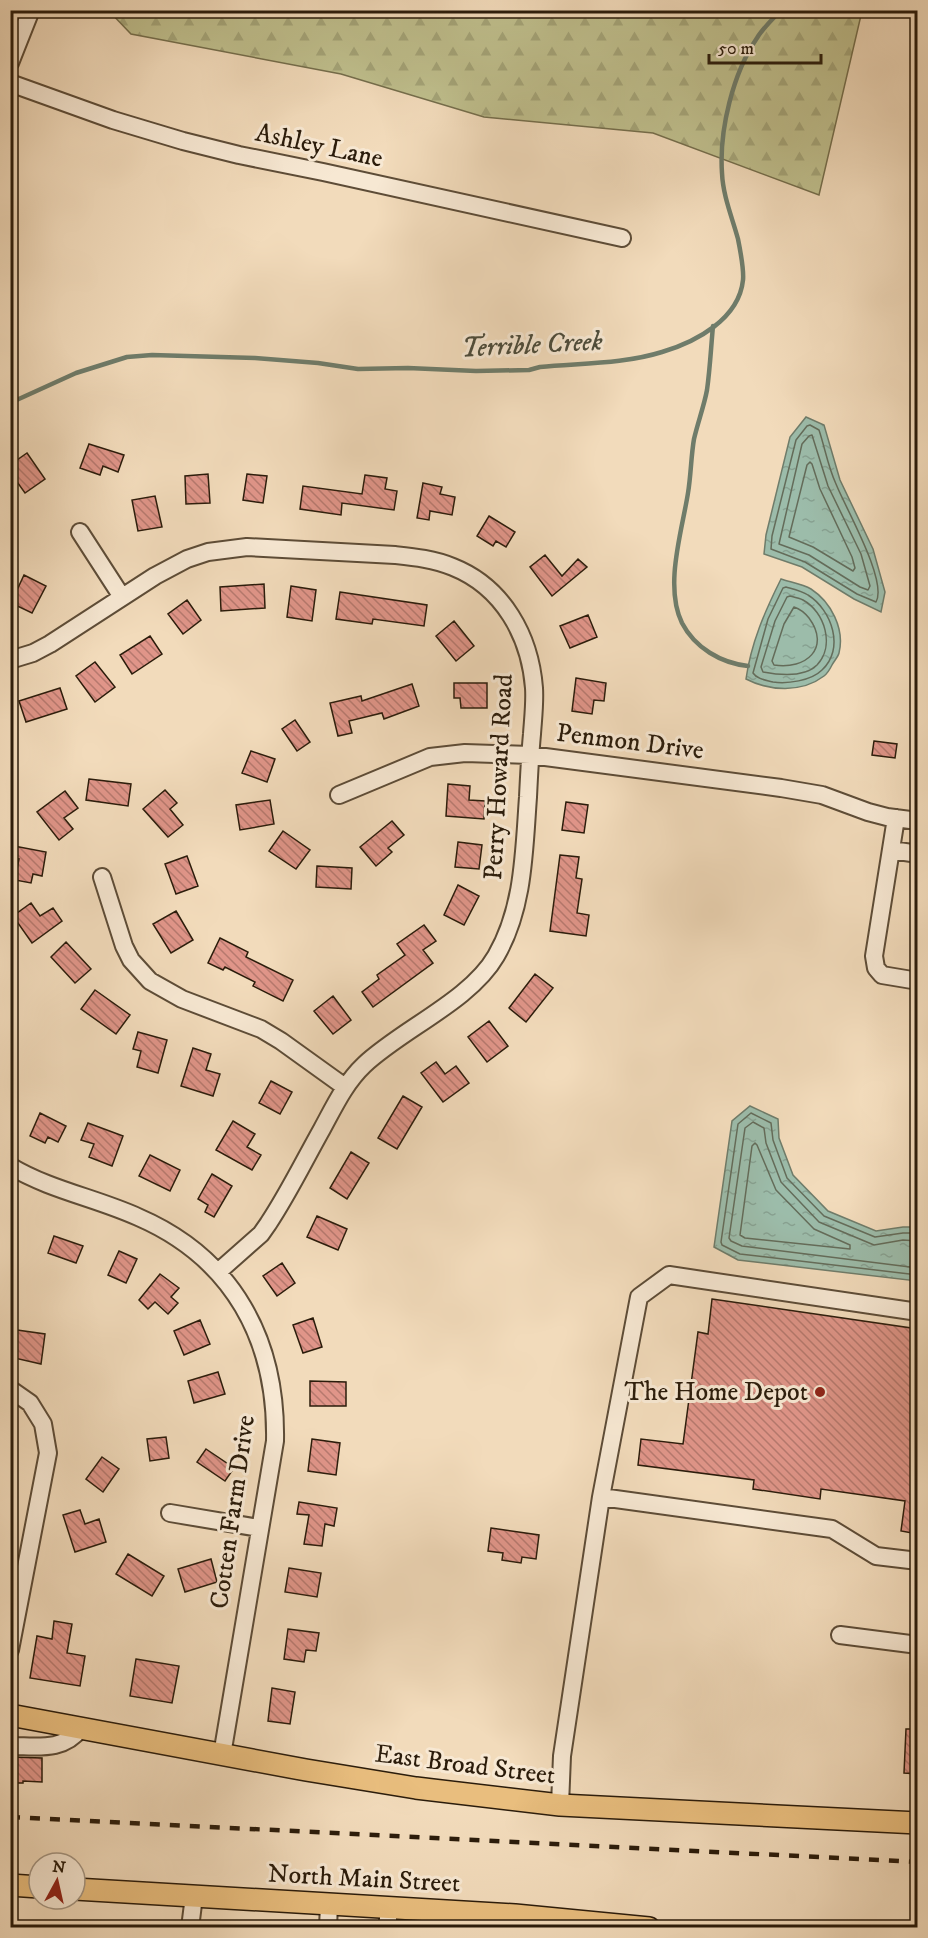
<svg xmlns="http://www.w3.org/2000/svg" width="928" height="1938" font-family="'IM FELL DW Pica',serif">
<defs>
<pattern id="forest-firs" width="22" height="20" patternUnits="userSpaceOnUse" patternTransform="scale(1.5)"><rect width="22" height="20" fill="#bfbf8d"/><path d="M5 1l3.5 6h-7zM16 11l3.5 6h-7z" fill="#a4a478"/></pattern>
<pattern id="water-ripples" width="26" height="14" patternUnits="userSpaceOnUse" patternTransform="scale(1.5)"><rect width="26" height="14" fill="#9cbcaa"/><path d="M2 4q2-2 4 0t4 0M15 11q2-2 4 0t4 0" fill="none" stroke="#87a191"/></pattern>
<pattern id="building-back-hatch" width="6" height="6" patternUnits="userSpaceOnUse" patternTransform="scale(1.5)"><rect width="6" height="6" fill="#e09589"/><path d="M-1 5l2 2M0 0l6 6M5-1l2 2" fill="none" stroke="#b6796e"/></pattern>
</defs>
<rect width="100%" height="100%" fill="#f2dbbb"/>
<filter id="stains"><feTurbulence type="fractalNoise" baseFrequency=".00333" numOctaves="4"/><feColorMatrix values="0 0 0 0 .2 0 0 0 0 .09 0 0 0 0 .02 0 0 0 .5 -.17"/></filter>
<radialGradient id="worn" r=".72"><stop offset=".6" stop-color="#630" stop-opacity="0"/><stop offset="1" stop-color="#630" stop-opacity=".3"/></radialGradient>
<path fill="url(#forest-firs)" stroke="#756e4c" stroke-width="1.5" d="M401,11l5,1 456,-1 -43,184 -166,-62 -169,-16 -143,-43 -210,-40 -22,-23z"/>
<path fill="url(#water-ripples)" stroke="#6f7c6a" stroke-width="1.5" d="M806,417l18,8 16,55 33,69 12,43 -4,20 -27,-13 -52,-32 -38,-13 2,-19 24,-98z
M781,579c9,3 22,5 30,10 20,13 34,40 28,64 -1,4 -5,8 -7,12 -2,4 -4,8 -8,11 -22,17 -55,15 -78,3 5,-36 19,-68 35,-100z
M750,1106l28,13 1,19 14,37 35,36 48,20 27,-4h14v54l-179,-21 -24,-13 18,-126z"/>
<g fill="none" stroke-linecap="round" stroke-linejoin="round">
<path stroke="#646c5a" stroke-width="1.5" d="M810,425l9,5c6,18 9,37 17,54 9,23 52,97 40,118l-19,-8 -52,-32 -34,-13 1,-13 24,-96 11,-14z
M812,435l16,51 33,68 9,32 -2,4 -8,-3 -51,-32 -30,-11 23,-100 7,-8z
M810,462l2,2 8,25 32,68 3,11 -2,3 -40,-24 -24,-10 18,-72z
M786,587c7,2 16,4 22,8 24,15 37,54 14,75 -11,11 -35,14 -49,12 -8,-2 -16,-3 -20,-9l15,-54 15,-31z
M790,596c4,1 9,2 13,4 22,12 32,46 14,65 -13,13 -38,10 -54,7l-2,-5 14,-46 12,-24z
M794,607c6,2 11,6 15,11 22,30 -3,52 -35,47l-2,-4 12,-37z
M755,1143l2,2 19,45 38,39 36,16v4l-105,-11 -5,-3 12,-89z
M918,1233h-15l-28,4 -51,-21 -37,-38 -14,-38 -2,-17 -20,-10 -13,11 -17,118 1,3 18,9 178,21
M918,1241l-15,-1 -29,5 -55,-23 -38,-40 -15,-39 -2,-15 -11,-6 -8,6 -16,110 2,3 11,5 176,22"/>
<path stroke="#6f7c6a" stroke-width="4.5" d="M713,326c-2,21 -3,43 -6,64 -3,16 -9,32 -13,49 -3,17 -3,36 -6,54 -6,38 -24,93 -6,130 13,25 39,40 66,43
M10,403l66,-30 51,-16 25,-2 103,3 63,5 40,6 50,-1 68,3 53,-1 11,-3c41,-4 84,-3 122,-15 34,-10 77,-33 81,-72 1,-10 -3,-31 -5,-41 -6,-22 -15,-43 -16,-66 -3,-43 11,-100 35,-135 6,-10 16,-19 24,-28"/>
</g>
<path fill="url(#building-back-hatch)" stroke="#2b1c0b" stroke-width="1.5" d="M89,444l35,11 -6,17 -15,-6 -3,9 -20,-7z
M27,453l18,26 -20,14 -15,-21v-7z
M208,474l2,29 -24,1 -1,-28z
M247,474l20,2 -4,27 -20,-3z
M365,475l22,3 -2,11 12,2 -3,19 -52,-7 -1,12 -41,-6 3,-23 59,8z
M423,483l19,4 -2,7 15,3 -3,18 -22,-4 -1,9 -12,-2z
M155,496l7,31 -24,4 -6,-31z
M489,516l26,16 -9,15 -10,-6 -3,5 -16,-10z
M545,555l17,21 16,-17 9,8 -35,29 -22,-29z
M24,575l22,11 -14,27 -21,-10z
M264,584l1,24 -44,3 -1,-24z
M291,586l25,4 -4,31 -25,-4z
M340,592l87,13 -3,21 -51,-7 -1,5 -36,-5z
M187,600l14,20 -18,14 -15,-20z
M588,615l9,22 -27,11 -10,-22z
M454,621l20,25 -18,15 -20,-25z
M150,636l12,18 -30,20 -12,-19z
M95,662l20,25 -20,15 -19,-26z
M576,678l30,5 -2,18 -10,-1 -2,14 -20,-3z
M454,683h33v25h-26l-1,-10h-6z
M412,684l7,22 -35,13 -2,-6 -33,8 3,12 -14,3 -8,-33 31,-7 1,5z
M60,688l7,21 -41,13 -7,-21z
M295,720l15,22 -13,9 -15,-22z
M874,741l23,3 -2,14 -23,-3z
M251,751l24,8 -8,23 -25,-9z
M89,779l42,5 -3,22 -42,-6z
M448,784l22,2 -1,14 16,1 -1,18 -38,-3z
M165,790l12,13 -7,6 13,16 -15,12 -25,-28z
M65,791l13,17 -14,10 9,11 -14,11 -22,-28z
M270,800l4,24 -34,6 -4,-25z
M566,802l22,3 -4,28 -22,-3z
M392,821l12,14 -16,13 4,4 -16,14 -16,-19z
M283,831l27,19 -14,19 -27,-18z
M458,842l24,3 -3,24 -24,-2z
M14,846l32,6 -4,24 -9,-2 -2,9 -16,-3 4,-21 -7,-1z
M560,855l19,2 -3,21 6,1 -5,34 12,2 -3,21 -36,-5z
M187,856l11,30 -22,8 -11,-30z
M317,866l35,2 -1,21 -35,-2z
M458,885l21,11 -15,29 -20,-10z
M31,903l9,13 13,-8 9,13 -30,22 -19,-27z
M176,911l17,29 -22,13 -18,-29z
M424,925l12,16 -13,9 10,13 -60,44 -11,-15 17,-13 -2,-4 28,-20 -8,-11z
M220,938l28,14 -2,5 47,23 -10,21 -30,-15 2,-4 -30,-15 -2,3 -15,-7z
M66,942l25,27 -16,14 -24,-26z
M535,974l18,14 -27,34 -17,-14z
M95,990l35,25 -14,19 -35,-25z
M333,996l18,24 -18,14 -19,-23z
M489,1021l19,25 -21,16 -19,-25z
M138,1032l29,8 -9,33 -21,-6 4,-16 -8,-2z
M193,1048l18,6 -5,16 14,4 -7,22 -32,-10z
M436,1062l9,12 11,-8 13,17 -26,19 -22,-29z
M271,1081l21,11 -12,22 -21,-11z
M403,1096l19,11 -25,42 -19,-11z
M40,1113l26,13 -8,16 -10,-5 -3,6 -15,-7z
M233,1121l22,13 -8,13 14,8 -9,15 -36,-20z
M88,1123l35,13 -11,30 -23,-9 5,-13 -13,-4z
M351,1152l18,11 -22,36 -17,-11z
M150,1155l30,15 -10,21 -31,-15z
M212,1174l20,12 -18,31 -9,-5 3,-7 -10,-6z
M317,1216l30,13 -9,21 -31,-13z
M54,1236l29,10 -7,17 -28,-10z
M119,1251l18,8 -11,24 -18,-8z
M282,1263l13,20 -18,13 -14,-20z
M160,1274l19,14 -8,9 7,6 -10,11 -13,-12 -7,7 -9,-9z
M712,1299l206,30v205l-17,-3 4,-30 -84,-12 -1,10 -67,-10 1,-9 -116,-15 3,-26 42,5 15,-112 10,2z
M313,1318l9,29 -19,6 -10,-28z
M200,1320l10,24 -26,11 -10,-24z
M10,1329l35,5 -4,30 -31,-7z
M218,1372l7,22 -31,9 -6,-22z
M310,1381l36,1v24h-36z
M166,1437l3,21 -19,3 -3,-22z
M312,1439l28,4 -4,32 -28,-4z
M206,1449l28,19 -9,13 -28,-19z
M102,1457l17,12 -16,23 -17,-13z
M299,1502l38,6 -3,18 -9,-2 -3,22 -18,-2 5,-29 -12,-1z
M80,1510l5,14 14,-5 7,23 -31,10 -12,-37z
M491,1528l48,7 -3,24 -14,-2 -1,6 -19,-3 1,-7 -15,-2z
M128,1554l36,22 -12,20 -36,-22z
M211,1559l6,23 -32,10 -7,-23z
M289,1568l32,5 -4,24 -32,-5z
M54,1621l18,3 -5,29 18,3 -5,30 -50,-8 7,-42 15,3z
M288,1629l31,4 -3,18 -10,-1 -2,12 -20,-3z
M136,1659l43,7 -7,37 -42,-7z
M272,1688l23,4 -5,32 -22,-3z
M906,1729h12v45l-14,-1z
M10,1757l32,1v24l-19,-1v2h-13z"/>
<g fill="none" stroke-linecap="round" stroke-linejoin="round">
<defs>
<path id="minor" d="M10,63l21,-53
M10,83l103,37 70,21 56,14 84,17 299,66
M80,532l42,65
M10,660l23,-7 17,-9 105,-68 32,-17 21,-7 39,-5 148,8c19,2 39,4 58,12 50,20 77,69 81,121 1,15 -1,31 -2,46 -2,21 -3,42 -4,63 -4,54 -4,111 -32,159 -26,45 -94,73 -132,109 -19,18 -30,42 -42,64 -18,32 -34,65 -54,95l-7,10 -43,38
M339,795l91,-38 35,-4 65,2 251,33 41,7 46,17 19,5 31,4
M896,818l-22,138 2,12 6,7 36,6
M892,850l26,4
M102,877l22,69 7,14 19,21 32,18 79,30 20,12 64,46
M10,1166c40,24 86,32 128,51 95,41 139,123 137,224l-53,314
M10,1389l20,14 13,21 5,29 -38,197
M601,1497l231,32 44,27 42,5
M170,1513l89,15
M840,1635l78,10
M10,1746c27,0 53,6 71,-18
M560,1805l2,-49 39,-259 38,-200 30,-22 249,37
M190,1928l4,-32
M328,1928l1,-24
M388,1928v-21"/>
<path id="major" d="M10,1715l296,55 110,18 144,17 358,18
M10,1885l29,2
M75,1889l440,26 134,13"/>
</defs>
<use href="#minor" stroke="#5d4c37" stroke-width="20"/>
<use href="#major" stroke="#2b1c0b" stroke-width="24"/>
<use href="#minor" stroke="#f7e8d3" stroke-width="16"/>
<use href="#major" stroke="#e9be7e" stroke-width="21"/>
<path stroke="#2b1c0b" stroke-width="4.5" stroke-dasharray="10 10" stroke-linecap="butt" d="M10,1817l908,45"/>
</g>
<circle fill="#8f2418" stroke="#f7e8d3" stroke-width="2" cx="820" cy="1392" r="6"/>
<g text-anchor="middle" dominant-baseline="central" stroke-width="6" stroke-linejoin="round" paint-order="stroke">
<g font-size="26" fill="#2b1c0b" stroke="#f7e8d3">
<text transform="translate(319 146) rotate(12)">Ashley Lane</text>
<text transform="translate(630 742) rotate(7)">Penmon Drive</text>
<text transform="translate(499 777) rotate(-87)">Perry Howard Road</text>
<text transform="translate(233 1512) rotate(-82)">Cotten Farm Drive</text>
<text transform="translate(465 1765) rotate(7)">East Broad Street</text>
<text transform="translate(364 1879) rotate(3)">North Main Street</text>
</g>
<g font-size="26" fill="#2b1c0b" stroke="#f7e8d3" text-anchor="end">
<text x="808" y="1392">The Home Depot</text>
</g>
<g font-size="27" font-style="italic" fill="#4d4c3b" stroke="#f7e8d3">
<text transform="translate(532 345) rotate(-3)">Terrible Creek</text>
</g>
</g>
<rect width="928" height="1938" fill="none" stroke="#f2dbbb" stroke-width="36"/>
<rect x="12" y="12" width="904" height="1914" fill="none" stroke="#2b1c0b" stroke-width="3"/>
<rect x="18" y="18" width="892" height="1902" fill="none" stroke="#2b1c0b" stroke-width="1.5"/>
<g transform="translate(57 1881) rotate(8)"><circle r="28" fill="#f7e8d3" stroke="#a59683" stroke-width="1.5"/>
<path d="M0-4.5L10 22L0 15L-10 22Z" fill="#8f2418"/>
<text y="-9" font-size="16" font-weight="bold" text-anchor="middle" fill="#2b1c0b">N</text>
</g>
<path d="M709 54v9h112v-9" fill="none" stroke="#2b1c0b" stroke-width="3"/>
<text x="718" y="54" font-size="18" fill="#2b1c0b" stroke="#f7e8d3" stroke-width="4.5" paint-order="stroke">50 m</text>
<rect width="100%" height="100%" filter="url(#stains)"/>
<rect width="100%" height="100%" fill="url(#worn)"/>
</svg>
